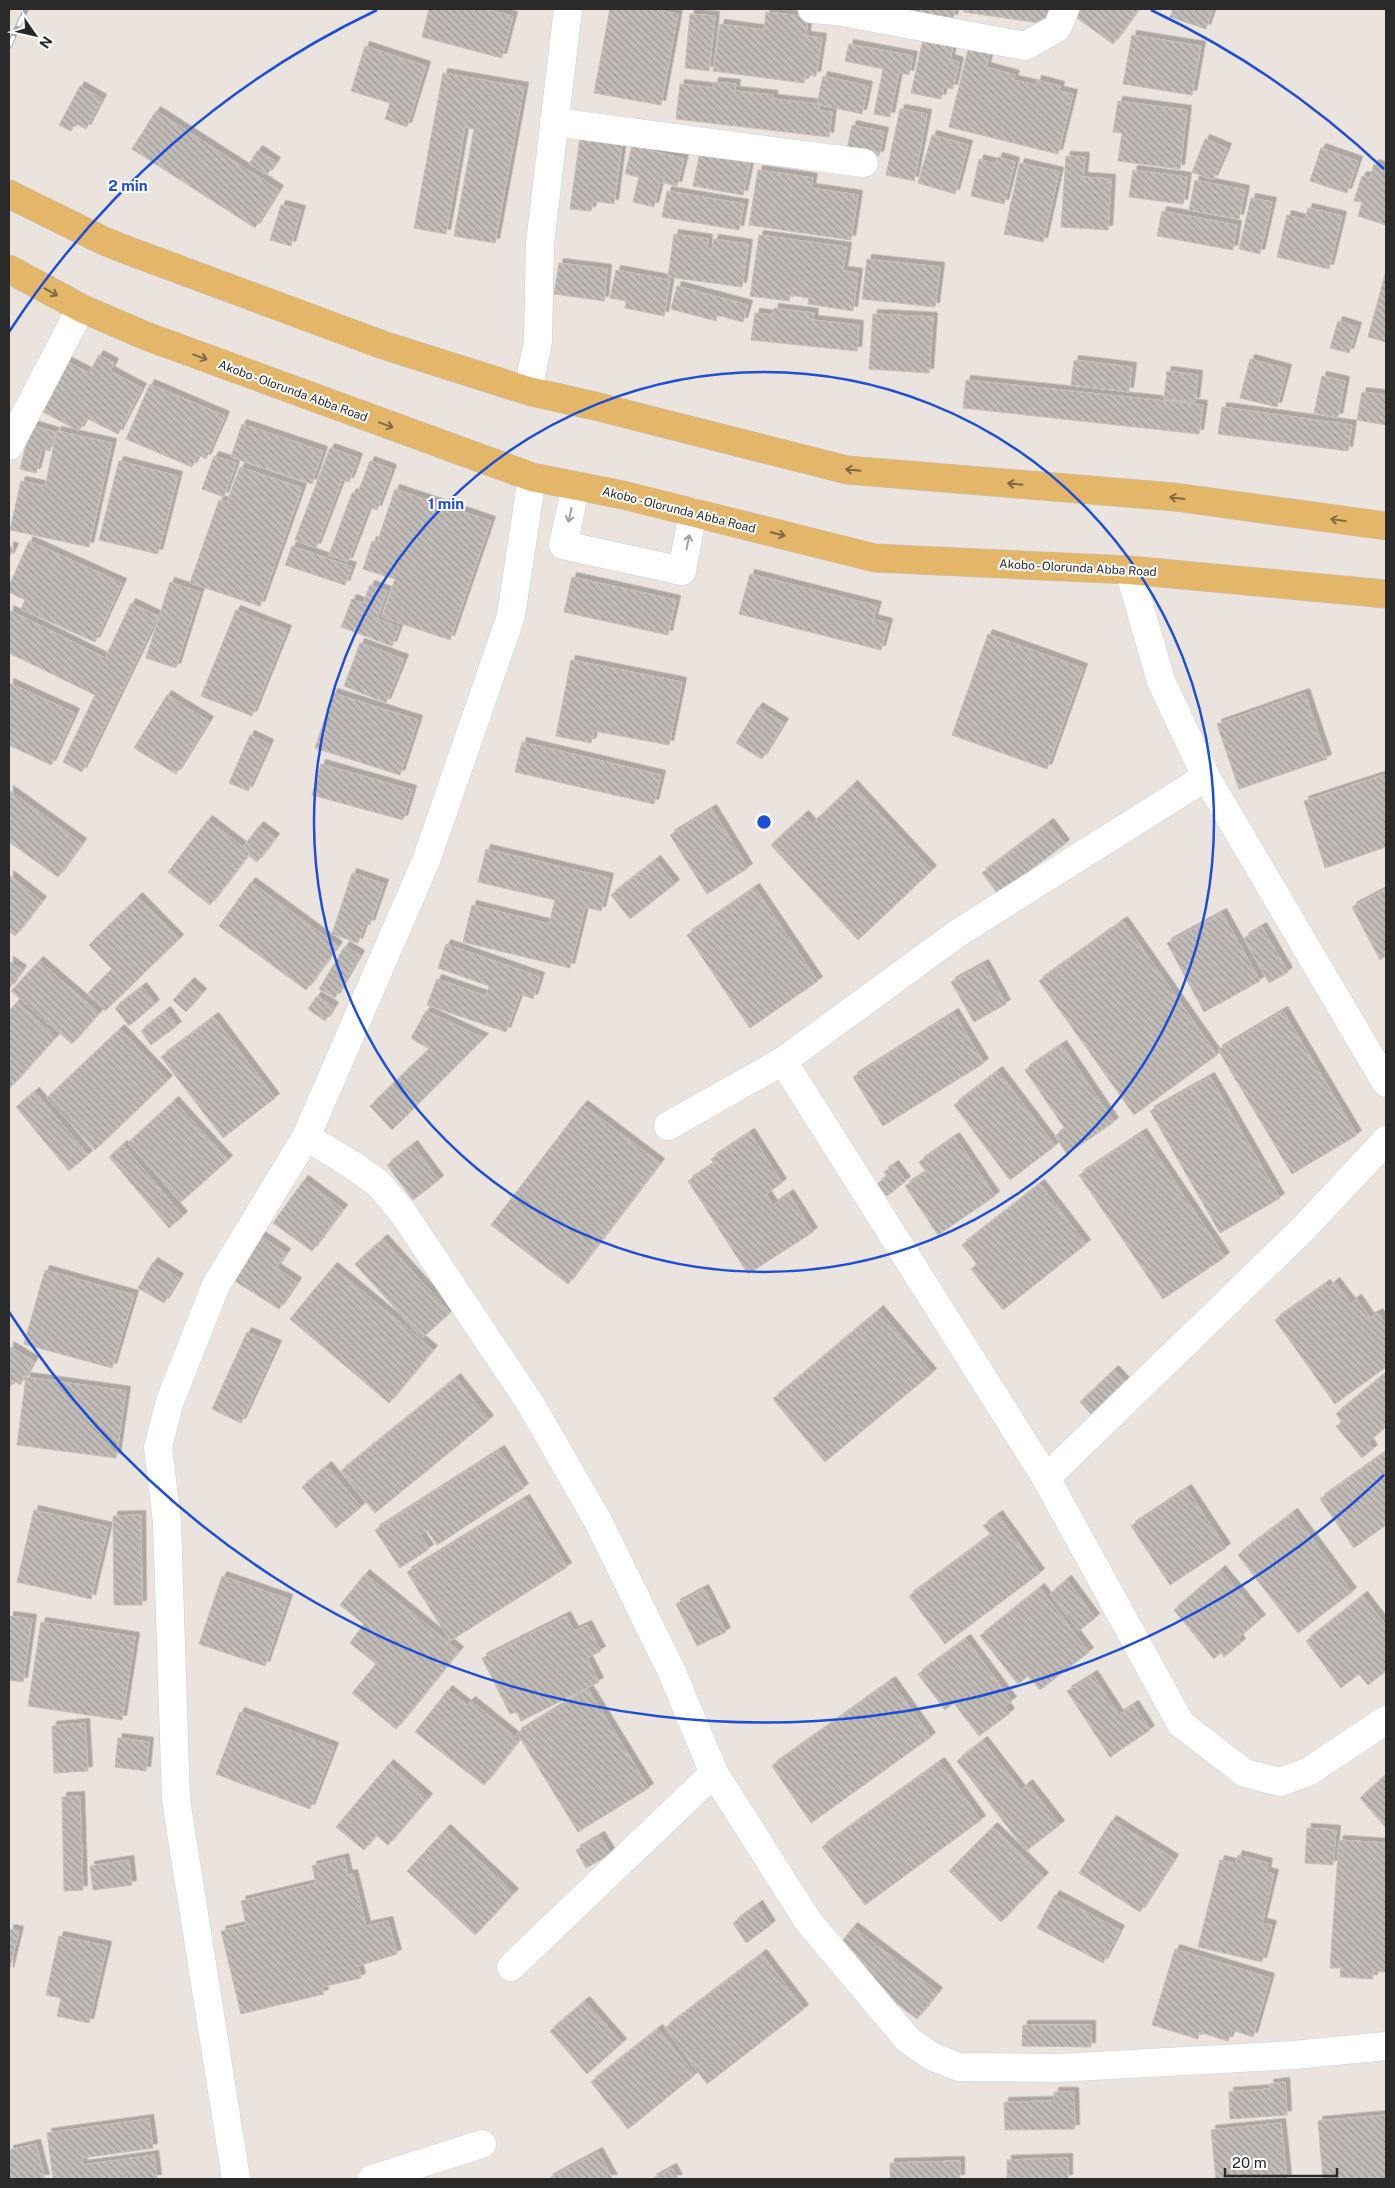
<svg xmlns="http://www.w3.org/2000/svg" width="1395" height="2188" font-family="'Public Sans',sans-serif">
<defs>
<pattern id="building-back-hatch" width="6" height="6" patternUnits="userSpaceOnUse" patternTransform="scale(1.25)"><rect width="6" height="6" fill="#c3bdb9"/><path d="M-1 5l2 2M0 0l6 6M5-1l2 2" fill="none" stroke="#9f9a97"/></pattern>
<filter id="shadow"><feDropShadow dx="4.5" dy="-4.5" stdDeviation="0" flood-color="#0004"/></filter>
</defs>
<rect width="100%" height="100%" fill="#ebe3dd"/>
<path fill="url(#building-back-hatch)" stroke="#c6beb7" filter="url(#shadow)" d="M429,9h55l29,7 -11,42 -80,-21z
M610,9h42l26,5 -17,91 -67,-12z
M898,9h57l-2,10z
M964,9h93l-3,16 -90,-13z
M1079,9h59l-25,35 -39,-28z
M1173,9h40l-7,20 -36,-12z
M766,12l42,5 -2,19 16,2 -6,38 -11,-1 -1,8 -91,-12 7,-47 44,6z
M690,14l25,2 -6,55 -24,-3z
M924,35l30,7 -4,17 9,3 -6,27 -9,-2 -3,12 -30,-6z
M1132,35l69,11 -9,49 -69,-11z
M970,42l21,5 -5,20 29,8 -2,5 23,5 1,-5 23,6 -1,5 14,3 -15,60 -109,-27z
M849,44l64,12 -4,19 -10,-3 -9,45 -16,-3 9,-45 -38,-8z
M365,46l61,20 -19,61 -22,-8 5,-16 -39,-12z
M443,73l81,14 -29,156 -41,-7 20,-107 -9,-2 -19,107 -32,-6z
M823,76l45,10 -6,28 -45,-10z
M714,82l22,2 -1,7 38,4v4l46,5v7l13,1 -3,25 -153,-18 4,-35 33,4z
M80,86l22,13 -16,30 -11,-6 -4,8 -12,-6z
M1118,101l69,9 -7,59 -62,-8 4,-28 -9,-1z
M900,109l27,5 -13,67 -28,-6z
M156,111l123,79 -24,38 -123,-79z
M852,125l32,7 -5,24 -32,-7z
M581,130l42,6 -9,68 -21,-3 -2,10 -21,-2z
M932,135l36,10 -13,49 -37,-11z
M1205,139l22,9 -14,32 -21,-8z
M632,146l52,13 -7,27 -17,-4 -6,25 -21,-5 6,-25 -14,-3z
M1321,148l37,13 -11,32 -37,-12z
M258,150l18,12 -9,13 -18,-11z
M700,152l50,11 -7,32 -50,-9z
M1066,156l19,1 -2,20 28,2 -3,51 -47,-3z
M998,157l17,5 -11,42 -33,-8 8,-37 17,5z
M1020,163l39,9 -16,70 -39,-8z
M1374,164l12,4v57l-28,-9 4,-14 -8,-1 8,-25 8,2z
M758,170l55,8 -2,10 47,7 -7,45 -102,-15z
M1133,170l54,7 -4,27 -54,-7z
M1195,180l50,10 -6,29 -50,-9z
M667,191l77,13 -5,26 -77,-13z
M1251,198l21,4 -12,52 -21,-5z
M281,205l20,5 -10,36 -21,-6z
M1308,208l34,8 -13,53 -52,-12 10,-42 18,5z
M1162,211l75,14 -4,25 -76,-14z
M674,234l34,5 -1,9 5,1 2,-10 34,5 -6,43 -74,-10z
M759,235l88,12 -4,24 15,2 -5,38 -45,-7 1,-6 -19,-3 -1,6 -39,-5z
M867,259l73,8 -5,40 -73,-8z
M559,263l48,6 -3,32 -50,-7z
M616,270l54,10 -6,36 -39,-8 1,-7 -16,-3z
M1386,271v71l-18,-5z
M677,286l71,19 -5,17 -26,-7 -1,6 -45,-12z
M774,308l40,5 -1,7 46,5 -2,26 -106,-11 4,-27 18,2z
M873,314l60,3 -4,56 -60,-4z
M1338,321l19,6 -8,26 -19,-5z
M99,355l15,8 -4,8 32,17 -24,46 -32,-16 -7,13 -43,-23 26,-49 27,14z
M1250,359l37,10 -10,38 -37,-9z
M1074,360l58,7 -3,25 -58,-7z
M1167,371l31,4 -3,27 -31,-3z
M1322,376l23,5 -7,37 -24,-5z
M966,380l237,25 -4,29 -236,-26z
M150,384l75,32 -19,43 -8,-4 -6,12 -66,-28z
M1362,392l24,3v30l-29,-5z
M1222,407l130,18 -4,26 -130,-17z
M242,424l81,27 -11,33 -81,-27z
M31,425l24,7 -5,19 -8,-2 -6,24 -16,-4z
M57,431l55,12 -23,104 -79,-17 11,-49 24,5z
M330,448l28,10 -9,24 -7,-2 -26,68 -21,-8z
M214,456l22,7 -12,34 -22,-8z
M119,461l59,15 -20,78 -59,-14z
M370,461l22,8 -15,41 -8,-3 -21,55 -19,-7 23,-62 5,2z
M240,467l62,21 -42,118 -70,-23 29,-83 8,2z
M395,489l96,32 -41,119 -68,-23 13,-38 -32,-10 9,-28 5,2z
M29,541l93,42 -27,59 -74,-33 4,-9 -16,-8v-6z
M9,546l5,2 -5,10z
M292,546l60,21 -7,18 -60,-20z
M750,574l127,32 -4,13 15,4 -7,27 -142,-36z
M572,577l104,23 -8,35 -104,-23z
M170,582l30,10 -24,76 -30,-10z
M370,585l17,6 -10,28 22,8 -7,19 -51,-19 11,-28 11,4z
M131,603l27,13 -76,156 -19,-10 32,-67 -86,-42v-43l96,48z
M236,610l51,20 -35,86 -51,-20z
M988,634l95,34 -36,101 -95,-34z
M360,643l44,16 -18,44 -42,-17z
M571,660l111,22 -13,63 -75,-14 -3,12 -35,-7z
M9,683l66,30 -24,52 -42,-20z
M333,693l85,27 -18,55 -85,-27z
M1305,693l22,66 -88,30 -22,-65z
M167,695l42,26 -33,53 -42,-26z
M758,707l26,16 -22,36 -26,-16z
M250,735l19,9 -21,47 -19,-8z
M522,742l139,33 -7,29 -139,-32z
M321,764l91,26 -9,30 -91,-25z
M1386,774v73l-61,21 -21,-67z
M853,785l79,85 -74,70 -87,-95 33,-30 8,9z
M9,790l73,53 -24,34 -49,-35z
M712,809l36,59 -41,26 -37,-59z
M208,820l35,27 16,-21 16,12 -18,24 -9,-7 -38,50 -42,-33z
M1049,823l16,21 -67,50 -16,-21z
M486,849l123,29 -8,33 -16,-4 -15,61 -107,-26 9,-37 77,19 6,-24 -77,-18z
M656,860l19,24 -45,35 -19,-24z
M352,873l32,11 -14,41 -5,-2 -7,20 -26,-9z
M9,875l33,26 -27,35 -6,-5z
M251,882l87,64 -32,44 -87,-64z
M755,888l63,93 -68,47 -63,-93z
M1386,889v67l-6,4 -28,-53z
M138,897l41,42 -74,72 -17,-18 24,-24 -23,-24z
M1222,913l38,68 -56,31 -37,-69z
M1123,921l94,134 -83,60 -95,-134z
M1262,927l26,45 -19,11 -25,-45z
M446,944l94,33 -7,22 -13,-5 -14,38 -79,-27 10,-26 49,17 3,-10 -51,-18z
M345,946l15,9 -25,43 -16,-9z
M9,961l13,9 -13,19z
M39,961l60,52 -27,31 -61,-53z
M984,964l22,40 -32,18 -23,-40z
M190,982l12,11 -16,19 -13,-12z
M142,987l13,17 -26,22 -14,-18z
M317,996l17,11 -9,14 -17,-12z
M17,1002l39,35 -47,52v-78z
M166,1011l11,15 -26,19 -10,-14z
M426,1011l58,27 -92,92 -22,-24 59,-57 -18,-11z
M1283,1011l74,124 -65,39 -74,-124z
M954,1013l30,50 -101,63 -30,-49z
M214,1017l61,81 -52,40 -62,-81z
M120,1029l48,51 -73,70 -48,-52z
M1062,1045l52,77 -47,32 -12,-18 10,-7 -40,-59z
M998,1071l57,75 -45,34 -56,-75z
M1210,1077l70,121 -60,35 -70,-122z
M35,1092l53,63 -19,16 -53,-64z
M174,1101l54,59 -47,42 -53,-59z
M583,1105l77,58 -92,121 -77,-59z
M750,1133l32,50 -16,11 7,11 16,-11 24,38 -65,42 -60,-93 26,-17 -3,-5z
M1142,1133l83,124 -62,42 -84,-124z
M955,1137l40,59 -57,39 -33,-49 21,-14 -7,-10z
M123,1145l60,71 -14,12 -60,-71z
M413,1145l26,35 -26,20 -26,-35z
M894,1165l12,16 -19,15 -10,-12 10,-8 -3,-4z
M304,1180l39,29 -31,42 -39,-28z
M1040,1184l46,60 -83,66 -32,-41 6,-5 -15,-19z
M259,1235l27,18 -10,15 21,14 -18,27 -49,-31z
M383,1239l67,74 -28,25 -67,-74z
M153,1262l26,16 -15,25 -26,-15z
M333,1267l100,83 -44,53 -99,-84z
M45,1270l89,25 -22,73 -88,-24z
M1335,1282l16,21 6,-4 13,19 8,-5 8,11v43l-51,37 -60,-84 51,-36 2,4z
M879,1310l53,63 -107,89 -52,-63z
M247,1332l30,13 -36,78 -29,-14z
M9,1346l25,15 -14,24 -6,-5 -5,9z
M1114,1370l11,12 -34,32 -11,-12z
M1386,1373v54l-18,15 5,7 -11,9 -26,-32 6,-4 -6,-8z
M26,1377l100,14 -10,67 -99,-13z
M456,1378l33,42 -114,93 -34,-42z
M500,1450l24,38 -87,57 -10,-15 -7,5 9,14 -29,19 -25,-38z
M1386,1452v73l-32,23 -34,-49z
M327,1466l34,41 -25,21 -34,-41z
M1187,1489l39,59 -56,37 -39,-59z
M525,1499l42,68 -117,74 -43,-69z
M34,1510l74,17 -17,72 -74,-17z
M1293,1513l59,79 -54,41 -60,-78z
M141,1515l1,90h-28l-1,-89z
M998,1515l42,58 -95,71 -36,-48 82,-61 -8,-9z
M1221,1570l40,49 -23,19 3,5 -17,14 -3,-5 -7,7 -40,-49z
M365,1574l94,77 -63,78 -44,-36 24,-29 -26,-21 14,-19 -24,-19z
M222,1576l66,23 -23,67 -66,-22z
M1067,1580l28,38 -16,13 -29,-37z
M1040,1588l49,64 -49,38 -12,-14 -10,8 -38,-48z
M704,1589l22,43 -29,14 -21,-42z
M1363,1596l23,30v45l-18,14 -9,-11 -18,14 -35,-47z
M9,1616l23,3 -9,63 -14,-2z
M566,1616l8,15 13,-6 14,26 -14,7 12,24 -78,39 -5,-9 -6,2 -28,-56z
M41,1622l94,15 -13,83 -94,-14z
M966,1639l46,62 -7,5 5,7 -31,23 -25,-33 -9,7 -27,-36z
M1093,1675l26,40 15,-10 16,25 -40,27 -43,-66z
M891,1681l40,56 -120,86 -39,-57z
M588,1689l61,99 -71,44 -61,-99z
M448,1690l19,15 4,-4 48,39 -35,45 -69,-53z
M240,1712l94,35 -24,62 -94,-35z
M85,1723l3,48 -34,2 -2,-47z
M118,1738l31,4 -3,29 -31,-4z
M983,1741l38,49 7,-6 32,41 -34,26 -69,-90z
M940,1762l41,58 -116,85 -43,-58z
M389,1764l39,34 -40,47 -12,-10 -12,15 -28,-23z
M1386,1775v53l-26,-30z
M80,1796l3,94 -19,1 -2,-94z
M1112,1820l62,39 -34,53 -61,-39z
M993,1827l51,50 -43,45 -52,-51z
M1307,1828l29,2 -3,35 -28,-2z
M446,1829l68,64 -39,42 -68,-64z
M600,1836l11,18 -25,14 -10,-18z
M1339,1840l47,3v129l-13,-1v8l-33,-2 1,-9h-11z
M1238,1855l30,8 -2,9 8,2 -12,49 10,2 -10,37 -64,-15 22,-87 15,4z
M344,1858l4,17 5,-1 13,52 22,-5 9,33 -39,12 3,12 -39,9 2,7 -83,20 -20,-83 25,-6 -5,-24 75,-18 -4,-17z
M129,1860l3,25 -39,5 -3,-24z
M1055,1895l65,35 -17,33 -66,-35z
M758,1905l13,20 -25,18 -13,-20z
M853,1927l85,65 -21,27 -70,-53 -10,-18z
M9,1929l10,2 -10,41z
M59,1936l48,10 -18,77 -32,-7 4,-18 -15,-3z
M1175,1949l95,29 -17,59 -21,-7 -4,11 -29,-9 -1,7 -46,-14z
M762,1954l42,55 -97,75 -42,-56z
M585,2001l37,42 -35,31 -37,-43z
M1023,2025h68v22l-69,-1z
M658,2029l37,46 -67,54 -37,-47z
M1285,2082l2,33 -57,4 -1,-27 41,-3 -1,-5z
M1054,2092h20l1,37 -70,1 -1,-28 50,-1z
M1385,2115l1,64h-63l-5,-58z
M149,2119l4,29 -71,10 1,7 71,-10 3,24h-104l-6,-46z
M1281,2123l6,56h-71l-5,-49z
M36,2144l9,35h-36v-29z
M598,2152l15,27h-65z
M1068,2158v21h-61v-19z
M960,2161v18h-70v-16z
M672,2168l6,11h-26z"/>
<g fill="none" stroke-linecap="round" stroke-linejoin="round">
<defs>
<path id="minor" d="M812,9l25,2 188,35 32,-18 8,-19
M554,122l310,41
M528,391l10,-50 2,-98 28,-234
M9,446l72,-138
M576,486l-13,59 119,26 11,-59
M1129,570l32,111 45,96 180,306
M783,1061l263,417 135,246 64,49 35,9 28,-10 78,-52
M668,1126l115,-65 175,-128 248,-156
M306,1137l45,27 28,20 24,29 127,190 68,118 73,149 43,103 94,148 100,119 25,17 26,10 97,1 238,-13 92,-9
M1046,1478l257,-249 83,-89
M511,1967l203,-194
M236,2179l-60,-379 -9,-278 -9,-75 12,-46 46,-116 90,-148 120,-276 85,-245 21,-139
M372,2179l110,-35"/>
<path id="major" d="M9,194l95,47 28,11 251,93 145,46 67,15 252,64 328,27 211,29
M9,269l72,39 65,28 386,141 91,18 252,63 254,12 257,24"/>
</defs>
<use href="#minor" stroke="#cbd0da" stroke-width="29"/>
<use href="#major" stroke="#c3c3c3" stroke-width="29"/>
<use href="#minor" stroke="#fff" stroke-width="28"/>
<use href="#major" stroke="#e4b669" stroke-width="28"/>
<defs>
<path id="rail" d="M9,46l17,-37"/>
</defs>
<use href="#rail" stroke="#a0a5b2" stroke-width="5.5"/>
<use href="#rail" stroke="#fff" stroke-width="4" stroke-dasharray="11" stroke-linecap="butt"/>
</g>
<defs><path id="oneway-shaft" d="M-6 0H5M1.5-3L5.5 0L1.5 3" fill="none" stroke-width="1.6" stroke-linecap="round" stroke-linejoin="round" transform="scale(1.25)"/></defs>
<g stroke="#7e6946">
<use href="#oneway-shaft" transform="translate(51 292) rotate(29)"/>
<use href="#oneway-shaft" transform="translate(200 357) rotate(20)"/>
<use href="#oneway-shaft" transform="translate(386 425) rotate(20)"/>
<use href="#oneway-shaft" transform="translate(853 470) rotate(-174)"/>
<use href="#oneway-shaft" transform="translate(1015 484) rotate(-175)"/>
<use href="#oneway-shaft" transform="translate(1177 498) rotate(-173)"/>
<use href="#oneway-shaft" transform="translate(1338 520) rotate(-172)"/>
<use href="#oneway-shaft" transform="translate(778 534) rotate(14)"/>
</g>
<g stroke="#9f9f9f">
<use href="#oneway-shaft" transform="translate(570 515) rotate(102)"/>
<use href="#oneway-shaft" transform="translate(688 542) rotate(-79)"/>
</g>
<g fill="none" stroke="#1d4ed8" stroke-width="2.5">
<circle cx="764" cy="822" r="450"/>
<path d="M1384 1475A900 900 0 0 1 9 1312M9 332A900 900 0 0 1 377 10M1151 10A900 900 0 0 1 1384 169"/>
</g>
<g text-anchor="middle" dominant-baseline="central" stroke-width="4" stroke-linejoin="round" paint-order="stroke">
<g font-size="12" fill="#2a2a2a" stroke="#fff">
<text transform="translate(293 391) rotate(20)">Akobo - Olorunda Abba Road</text>
<text transform="translate(679 510) rotate(14)">Akobo - Olorunda Abba Road</text>
<text transform="translate(1078 568) rotate(3)">Akobo - Olorunda Abba Road</text>
</g>
</g>
<circle cx="764" cy="822" r="8" fill="#1d4ed8" stroke="#fff" stroke-width="2.5"/>
<g font-size="15" text-anchor="middle" font-weight="bold" fill="#1d4ed8" stroke="#fff" stroke-width="4" stroke-linejoin="round" paint-order="stroke">
<text x="128" y="191">2 min</text>
<text x="446" y="509">1 min</text>
</g>
<rect width="1395" height="2188" fill="none" stroke="#2a2a2a" stroke-width="20"/>
<g transform="translate(35 35) rotate(124)" stroke="#ffffff" stroke-width="4" paint-order="stroke">
<path d="M0-4L9 19L0 12L-9 19Z" fill="#2a2a2a"/>
<text y="-8" font-size="14" font-weight="bold" text-anchor="middle" fill="#2a2a2a">N</text>
</g>
<path d="M1225 2168v8h112v-8" fill="none" stroke="#2a2a2a" stroke-width="2.5"/>
<text x="1232" y="2168" font-size="15" fill="#2a2a2a" stroke="#ffffff" stroke-width="4" paint-order="stroke">20 m</text>
</svg>
